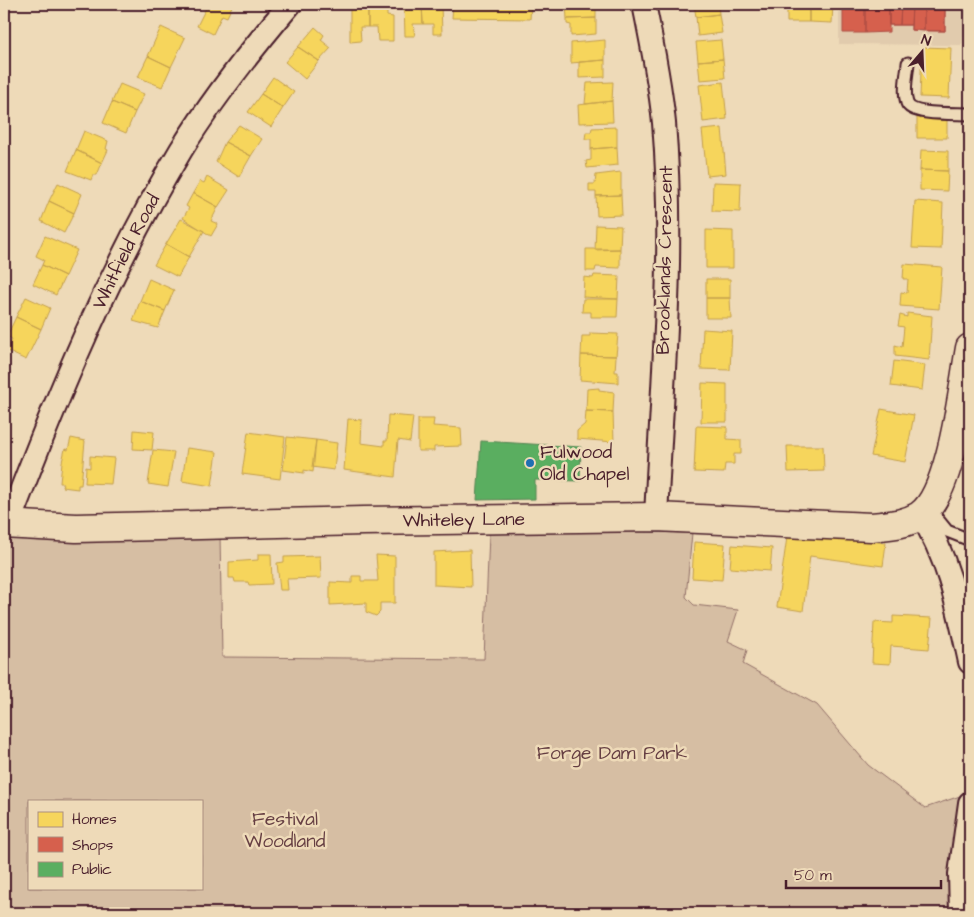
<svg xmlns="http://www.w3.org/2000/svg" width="974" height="917" font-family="'Architects Daughter',sans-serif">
<rect width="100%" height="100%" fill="#eedab8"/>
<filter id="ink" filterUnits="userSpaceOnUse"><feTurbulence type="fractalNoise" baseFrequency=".02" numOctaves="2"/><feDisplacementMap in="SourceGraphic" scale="10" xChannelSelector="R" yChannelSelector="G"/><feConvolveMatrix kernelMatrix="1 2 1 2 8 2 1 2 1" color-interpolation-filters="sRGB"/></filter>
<g filter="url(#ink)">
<path fill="#e1cbad" d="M839,4h131v3h-2l-6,38 -123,-1z"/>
<path fill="#d6bea3" stroke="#906e67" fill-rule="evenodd" d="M592,531l100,2 -6,64 8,8 44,5 -10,31 19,9 -4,14 74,41 51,60 57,43 41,-14 -14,119h-948v-378h216l2,122 262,2 5,-125zM29,801h172v87h-172z"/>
<path fill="#f6d55c" stroke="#c29e4d" d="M208,4h25l-6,13 -5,-2 -9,19 -16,-8z
M350,4h18v23h-8l1,14 -11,1z
M368,4h19v12l6,1v24h-15l-1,-14h-9z
M404,4h18l1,20h-10l2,12h-10z
M422,4h19l1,30h-9v-10h-10z
M453,4h78l-1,15 -78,-1z
M566,4h30v14l-29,1z
M694,4h24l1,10 -23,3z
M787,4h22v18h-22z
M809,4h24l-1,19 -23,-1z
M719,14l3,19 -24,3 -2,-19z
M596,18v16l-25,2v-11l-4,-1v-5z
M161,27l24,11 -14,29 -23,-11z
M315,27l9,8 -3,5 10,8 -12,13 -21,-14z
M605,40v20l-34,3v-20z
M721,40l2,19 -25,2 -2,-19z
M298,47l21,14 -14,18 -20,-17z
M922,47l29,1 -2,50 -29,-1z
M148,56l23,11 -9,20 -24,-10z
M723,59l2,19 -25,2 -2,-19z
M605,60v17l-26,1v-16z
M273,77l21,15 -11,16 -22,-14z
M613,82l-1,19 -27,3 2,-21z
M723,82l4,37 -24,3 -4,-37z
M120,84l24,10 -9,18 -23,-10z
M261,94l22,14 -12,19 -23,-15z
M612,101l1,21 -34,1 -1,-18z
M112,102l23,10 -9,21 -23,-10z
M917,117h30v21h-30z
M239,125l23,14 -11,17 -26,-14z
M617,127v20l-26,2v-10h-6l1,-7h5l1,-4z
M722,128l4,46 -19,2 -5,-46z
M84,131l24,10 -2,8 2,1 -6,13 -26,-13z
M225,142l26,14 -12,21 -23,-15z
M617,147l1,18 -31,3 -1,-7 5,-1v-11z
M76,150l26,13 -5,12h-4l-2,5 -24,-9z
M921,150l27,1v20l-28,-1z
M920,170l28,1 -1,20 -27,-1z
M621,172v23l-25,1v-4h-7v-8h6l1,-9z
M207,177l22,13 -11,17 -25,-14 7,-12 4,2z
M713,182l28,1 -1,29 -28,-1z
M58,183l24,11 -8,19 -25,-12z
M193,193l25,14 -7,14 7,3 -7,12 -28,-18 6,-10 -3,-2z
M621,195l1,20 -25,1 -1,-20z
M49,201l25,12 -10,20 -23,-12z
M915,201l28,2 -2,46 -29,-1z
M181,219l23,12 -15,26 -23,-13z
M596,225l25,1 -1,23 -25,1z
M706,230l27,1v37h-27z
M45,236l32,14 -12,26 -23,-11 2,-5 -8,-4z
M166,244l23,13 -11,20 -24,-12z
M586,249h34v19l-24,-1 -1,4h-9z
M904,264l38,3 -3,42 -39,-3 1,-14 6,1 1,-14h-5z
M42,265l23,11 -9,19 -23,-11z
M594,275l25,1 -1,23 -35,-2 1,-20 9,1z
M149,279l25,11 -9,21 -25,-10z
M706,279h24v19h-24z
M26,297l24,11 -9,21 -25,-12z
M706,298h24l1,20h-25z
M583,299h35l-1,18h-26v-5h-9z
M140,301l25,10 -7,17 -25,-7z
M907,313l25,3 -3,44 -34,-4v-11l7,2 2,-20 -6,-1 2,-11 7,2z
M16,317l25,12 -15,31 -19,-9 5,-12 -5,-3z
M703,329l29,2 -2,39 -29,-1z
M590,333l28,1 -2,22 -35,-1 1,-19h8z
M581,355l35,1 -1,16h3v11l-38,-3z
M894,361l31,4 -3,25 -31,-4z
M702,383l25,1v38h-26z
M599,388v2l15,2 -1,20 -27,-1 1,-22z
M881,409l33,6 -9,47 -34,-6z
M586,411l27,1 1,30 -37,-3v-8l8,-7z
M388,415l25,2 -3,25 -12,-2 -3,37 -51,-7 4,-51 14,1 -1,23 23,3v-5h3z
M418,419h16l-1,7 28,2 1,18 -28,1v4h-16z
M696,426l31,1v12l14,1v14h-7v10h-9l-1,9 -30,-1z
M134,430l20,2 -2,18 -19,-1z
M248,432l37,5 -5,42 -38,-5z
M287,437l29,3 -3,32 -9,-2v3l-21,-3z
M71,438l14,3 -4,44h-3v4l-16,-2 1,-4h-3l2,-21 3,-13 3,1z
M316,440l21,3 -3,27 -22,-3z
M787,446h36l1,25 -36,1z
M187,448l30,4 -5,34 -30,-5z
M153,450l21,2 -6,35 -20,-3z
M90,456l24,2 -3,26 -26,-1 1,-16 4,1z
M788,530l98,13 -3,23 -73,-10 -7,55 -26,-4z
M694,542l31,2 -3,36 -30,-2z
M732,545l40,3 -2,23 -40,-3z
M470,550l1,37 -37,-2v-33z
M258,554h13l1,30 -23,1 -1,-3h-13l-1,-4h-5v-16l29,-2z
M376,555l19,1v47h-15v9l-4,4 -10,-4v-9l-36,2v-23l22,1v-7h9v5h17z
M320,556l1,22 -34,1 1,11h-8l-3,-27 7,-1v-5z
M893,616l39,2 -3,31 -38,-3 -1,18 -18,-1 2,-41 19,1z"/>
<path fill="#d6604d" stroke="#ac4c43" d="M843,4h22v29h-22z
M865,4h24v28l-24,1z
M889,4h56v27l-34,-1v-5h-22z
M889,4h12l-1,21h-11z
M901,4h11l-1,21h-11z
M912,4h12v27l-13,-1z
M924,4h21v27h-21z"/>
<path fill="#5aae61" stroke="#558351" d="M481,441l100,6 -1,34 -45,-1v19l-58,1z"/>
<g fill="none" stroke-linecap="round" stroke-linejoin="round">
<defs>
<path id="lane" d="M908,63c-1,12 -5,29 -1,40 4,13 50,10 63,11
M930,510l17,21 23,9"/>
<g id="street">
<path d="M644,4c8,39 16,79 20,119 11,131 -2,264 -8,394"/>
<path d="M921,515c28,43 38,97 49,147"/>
<path id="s1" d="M8,525c49,-129 102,-257 173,-375 32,-52 70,-100 109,-146"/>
<path d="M961,913l-1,-39 10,-71"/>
</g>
<g id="secondary">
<path id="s2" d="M4,524l72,4 287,-7 293,-4 215,10c17,-2 33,-2 48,-11 33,-21 44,-130 51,-168"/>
</g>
</defs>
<use href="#lane" stroke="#4a1f2b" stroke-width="15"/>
<use href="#street" stroke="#4a1f2b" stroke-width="26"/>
<use href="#secondary" stroke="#4a1f2b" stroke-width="31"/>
<use href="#lane" stroke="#eedab8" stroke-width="11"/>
<use href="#street" stroke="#eedab8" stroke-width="22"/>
<use href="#secondary" stroke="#eedab8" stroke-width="28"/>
</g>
</g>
<circle fill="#1f6fb2" stroke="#eedab8" stroke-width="2" cx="530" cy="463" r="5"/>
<g text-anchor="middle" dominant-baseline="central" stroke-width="5" stroke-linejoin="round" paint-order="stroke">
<g font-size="19" fill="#4a1f2b" stroke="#eedab8">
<text stroke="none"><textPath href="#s1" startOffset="298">Whitfield Road</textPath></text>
<text transform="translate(665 260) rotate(-89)">Brooklands Crescent</text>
<text stroke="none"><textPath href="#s2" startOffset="460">Whiteley Lane</textPath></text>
</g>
<g font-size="19" fill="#4a1f2b" stroke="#eedab8" text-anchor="start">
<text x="540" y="452">Fulwood<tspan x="540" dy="22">Old Chapel</tspan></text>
</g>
<g font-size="19" fill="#663f43" stroke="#eedab8">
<text x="612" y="753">Forge Dam Park</text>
<text x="285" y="819">Festival<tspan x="285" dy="22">Woodland</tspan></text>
</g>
</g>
<rect width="974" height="917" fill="none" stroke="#eedab8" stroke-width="20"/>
<rect x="10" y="10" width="954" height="897" fill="none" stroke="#4a1f2b" stroke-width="2" filter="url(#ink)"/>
<rect x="28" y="800" width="175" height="90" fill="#eedab8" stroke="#ac8f80"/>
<rect x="38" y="812" width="25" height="15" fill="#f6d55c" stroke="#ac8f80"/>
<text x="72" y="824" font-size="15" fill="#4a1f2b">Homes</text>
<rect x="38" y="837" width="25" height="15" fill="#d6604d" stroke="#ac8f80"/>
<text x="72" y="850" font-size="15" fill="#4a1f2b">Shops</text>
<rect x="38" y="862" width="25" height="15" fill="#5aae61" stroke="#ac8f80"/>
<text x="72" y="874" font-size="15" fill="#4a1f2b">Public</text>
<g transform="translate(922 52) rotate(19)" stroke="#eedab8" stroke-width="4" paint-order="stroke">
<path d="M0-4L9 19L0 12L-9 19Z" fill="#4a1f2b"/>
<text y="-8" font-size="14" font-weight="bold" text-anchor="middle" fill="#4a1f2b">N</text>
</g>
<path d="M786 880v8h155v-8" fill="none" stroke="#4a1f2b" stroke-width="2.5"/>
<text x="794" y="880" font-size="15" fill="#4a1f2b" stroke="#eedab8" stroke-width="4" paint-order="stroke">50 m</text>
</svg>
